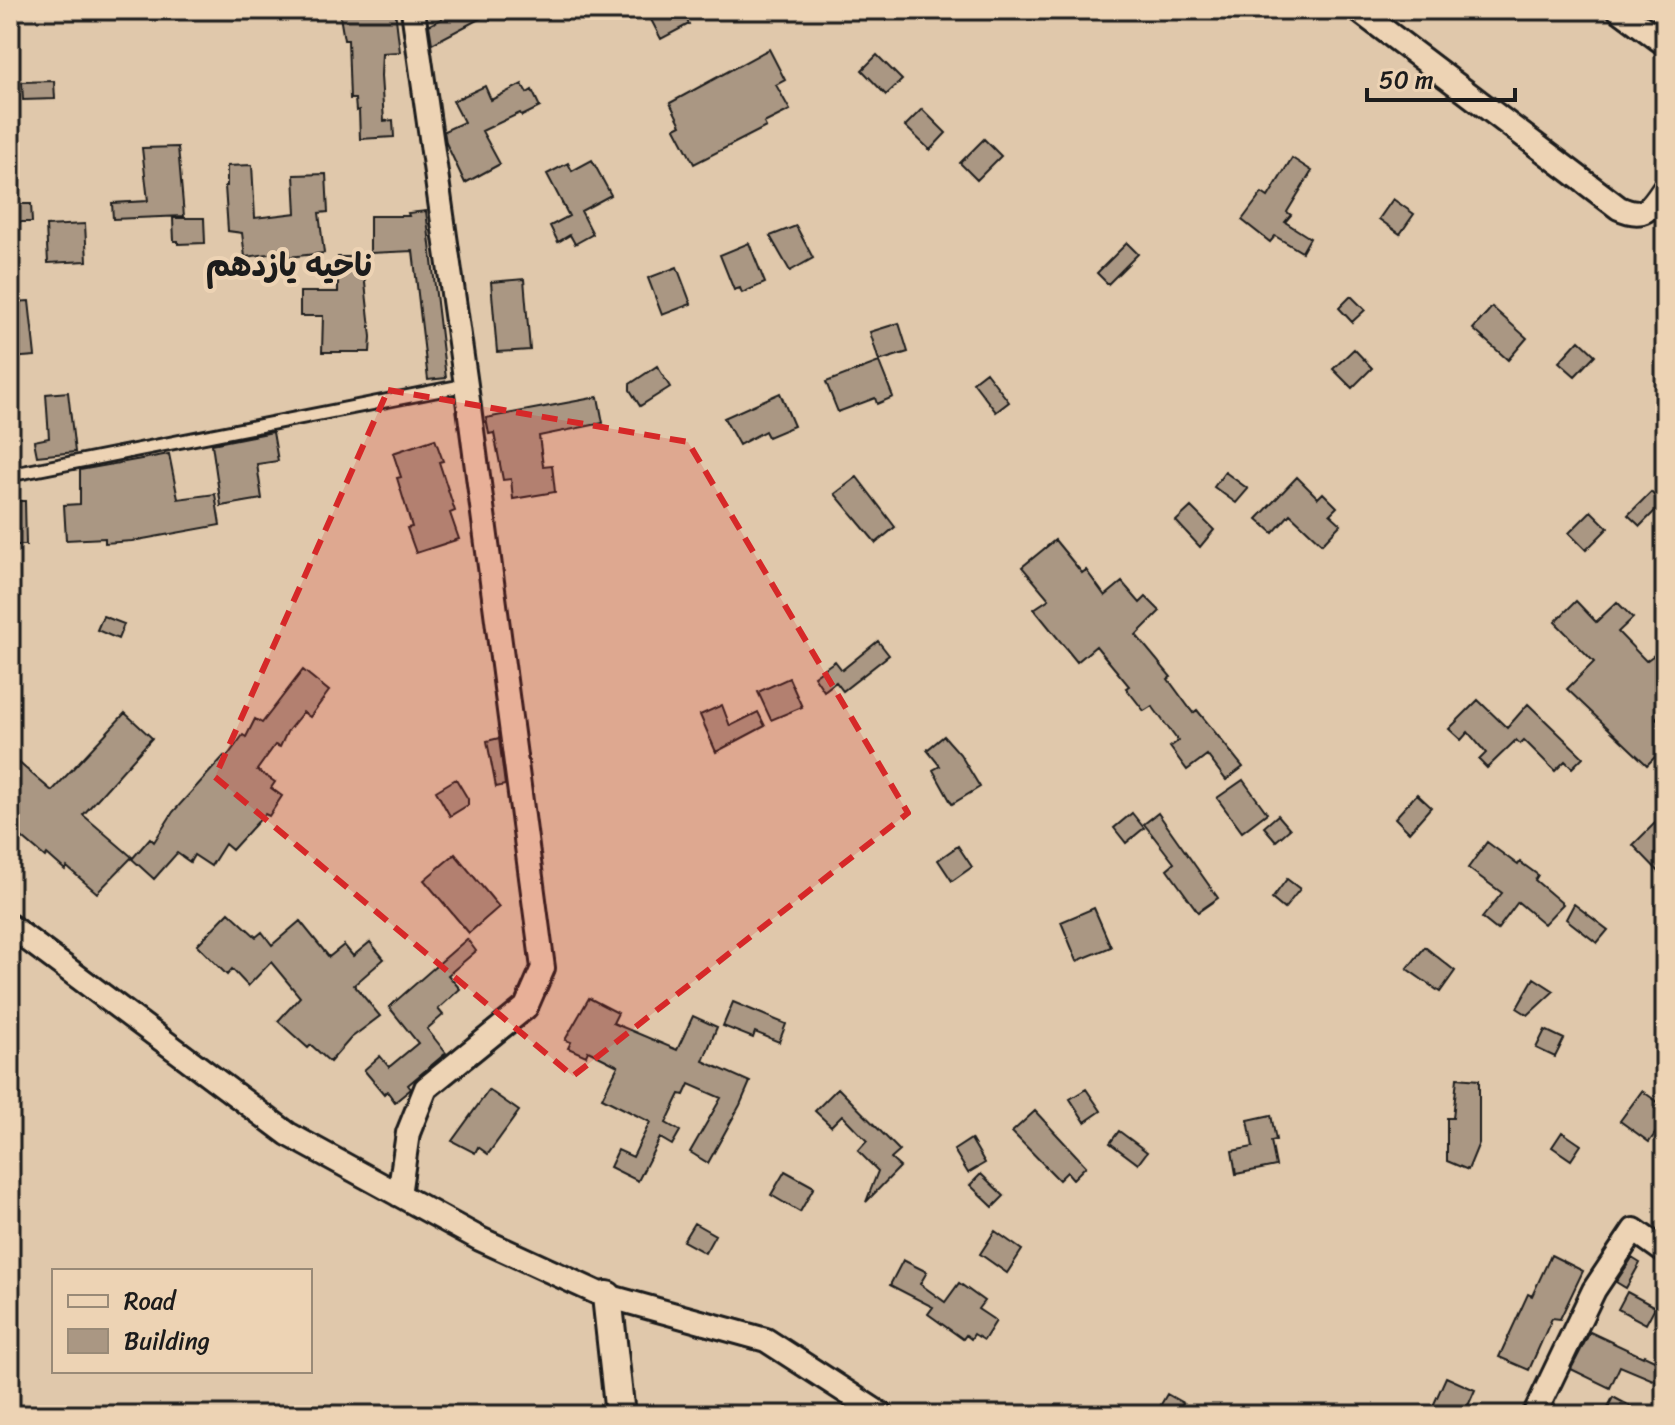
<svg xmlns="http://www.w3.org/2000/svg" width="1675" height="1425" font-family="Sriracha,'Playpen Sans Arabic',sans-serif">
<rect width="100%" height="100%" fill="#e0c8ab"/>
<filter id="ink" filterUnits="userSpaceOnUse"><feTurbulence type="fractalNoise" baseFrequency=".0125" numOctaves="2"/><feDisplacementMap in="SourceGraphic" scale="16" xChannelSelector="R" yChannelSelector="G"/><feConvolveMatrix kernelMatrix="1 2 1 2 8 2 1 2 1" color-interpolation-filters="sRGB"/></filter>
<g filter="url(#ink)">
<path fill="#aa9783" stroke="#1c1c1c" stroke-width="2" d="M339,10h56l5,42 -18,1 -1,23 3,45 9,-1 1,17 -34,2 -1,-29 -3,1 -1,-12h-5l-2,-59h-4z
M438,10h58l-64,34 -3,-19 13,-6z
M646,10h36l7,14 -28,15z
M769,49l16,31 -9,5 14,25 -26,13 2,4 -72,37 -19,-36 6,-3 -11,-22z
M877,55l25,25 -16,15 -24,-25z
M54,81l1,18 -32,1 -1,-18z
M522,84l5,9 5,-3 8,17 -18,9 -2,-3 -38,18 18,33 -35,19 -19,-40 -2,-12 20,-9 -11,-21 32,-15 6,14z
M922,109l24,24 -16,17 -25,-24z
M984,139l17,17 -24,24 -17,-17z
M178,147l6,69 -71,3 -1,-16 36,-2 -6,-53z
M1292,158l20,13 -25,41 4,3 -6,7 25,16 -8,14 -27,-16 -5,6 -28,-22 20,-27 6,4z
M592,160l19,35 -30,16 12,23 -18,10 -5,-9 -12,7 -8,-16 19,-10 -22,-42 21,-11 4,8z
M252,165l3,53 41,-5 -2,-38 32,-1 2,38 -9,1 5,40 -35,4 -1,-4 -4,-1 -39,5 -3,-24 -14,-2 -3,-45h2v-20z
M1393,199l21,15 -14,20 -21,-15z
M10,204h21l1,18h-22z
M426,211l20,167 -18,2 -15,-129 -43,2v-37h39l-1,-3z
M173,218h31l1,25 -27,1v-3h-4z
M85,224l2,37 -39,2 -2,-37z
M796,226l17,32 -23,13 -20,-35z
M749,243l16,40 -23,10 -2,-5 -6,2 -14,-35z
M1127,243l11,11 -30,30 -11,-11z
M338,257h28v17h-2l7,63 -1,15h-48l1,-36h-23v-24h38z
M677,267l14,37 -29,11 -14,-37z
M524,279l6,71 -33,2 -6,-70z
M1351,296l14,14 -13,12 -13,-14z
M29,301l6,55 -25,2v-37l5,-1 -1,-18z
M1492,307l35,31 -19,22 -35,-31z
M899,323l9,29 -29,9 -9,-29z
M1579,340l16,15 -20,21 -16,-14z
M1354,349l18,19 -20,20 -19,-19z
M879,362l14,35 -16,7 -2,-6 -37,14 -12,-30z
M657,366l13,21 -30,19 -10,-16v-6z
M986,372l23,30 -13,10 -23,-30z
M68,392l7,60 -38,4 -3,-15 15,-3 -3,-44z
M780,393l14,33 -26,11 -3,-6 -26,14 -15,-27z
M598,397l5,26 -64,13 4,30 9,-1 3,27 -42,7 -2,-20 -8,1 -9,-47 -5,1 -3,-16z
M273,432l5,29 -21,3 5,35 -41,7 -9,-62z
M435,439l8,22 -4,1 16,49 -5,2 9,26 -43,14 -9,-25 5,-1 -15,-49 4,-1 -8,-24z
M169,454l9,45 37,-5 5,31 -88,16 -27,2v-5l-39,2 -2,-35 16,-1v-34z
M1225,472l23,17 -12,14 -22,-16z
M857,477l38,50 -19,16 -41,-49z
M1297,477l21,21 5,-5 14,14 -7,7 11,10 -19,20 -32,-30 -17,19 -16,-14z
M1651,492l11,12 -22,22 -12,-11z
M10,501h15l1,44h-16z
M1191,507l23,23 -14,17 -24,-26z
M1591,511l17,17 -22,22 -17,-17z
M1055,540l27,33 4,-3 19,26 17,-14 18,21 6,-6 14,14 -24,24 35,42 -3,2 25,34 4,-3 46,57 -17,13 -19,-25 -20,15 -17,-23 8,-6 -26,-35 -8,5 -18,-23 3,-2 -33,-40 -19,16 -43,-53 15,-10 -27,-32z
M1576,601l20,21 21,-20 16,16 -15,14 28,29 19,-14v63l-9,8 9,8v21l-18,18 -80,-76 27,-27 -39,-40z
M103,616l21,8 -6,15 -21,-9z
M878,641l11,14 -46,36 -7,-9 -12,9 -10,-15 21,-15 7,9z
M303,670l26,21 -19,26 -7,-5 -16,20 -7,15 -5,-2 -18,25 18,12 -4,6 11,8 -13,20 -4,-2 -33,36 -7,-6 -14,22 -17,-11 -4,7 -13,-9 -23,26 -22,-20 18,-21 4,4 19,-30 51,-56 2,2 17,-23 3,2 9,-18 7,4z
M789,678l13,29 -31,13 -13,-28z
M1478,700l29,28 21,-24 55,53 -11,11 -7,-7 -10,10 -31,-31 -4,4 -4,-4 -29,28 -8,-8 7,-7 -18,-21 -7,8 -12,-11z
M722,705l8,21 28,-14 7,14 -49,26 -16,-37z
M125,713l27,25 -69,77 49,42 -35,36 -30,-26 -2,3 -18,-16 -2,3 -35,-30v-72l42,36z
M944,736l16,18 20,33 -28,17 -19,-34 7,-4 -13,-16z
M499,738l6,47 -9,2 -9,-46z
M456,779l12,20v6l-18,11 -14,-25z
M1243,780l24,33 -25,19 -25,-34z
M1417,794l14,13 -22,25 -14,-14z
M1132,813l12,15 -18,15 -12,-15z
M1158,813l60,85 -20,14 -31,-43 7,-6 -30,-39z
M1278,815l12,14 -14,12 -12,-14z
M1656,822l9,9v47l-32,-33z
M1487,842l31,23 2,-3 18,13 -3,5 28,24 -19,20 -26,-22 -21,28 -15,-12 20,-25 -34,-25z
M958,846l14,21 -20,14 -14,-21z
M455,854l44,53 -30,26 -45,-53z
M1287,879l13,10 -16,20 -12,-10z
M1574,904l34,26 -11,13 -31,-24z
M1094,908l17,39 -34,14 -16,-39z
M229,912l27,25 6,-5 10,13 28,-24 29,36 15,-12 9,11 17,-14 14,17 -30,26 26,31 -29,22 -21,24 -19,-17 -3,3 -30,-27 22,-24 -29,-35 -23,24 -16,-17 -5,6 -30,-30z
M467,939l9,12 -28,24 12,14 -22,20 5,6 -16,14 19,24 -38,32 3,4 -16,13 -8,-11 -3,3 -20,-24 16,-14 9,11 29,-24 -29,-36z
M1425,947l30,24 -15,21 -33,-23z
M1534,978l20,13 -26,24 -11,-7z
M589,998l29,15 -5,10 64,27 16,-34 24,11 -14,34 47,21 -10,23 -32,58 -18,-11 31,-54 -32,-14 -5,11 -4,-1 -14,29 14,8 -8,14 -12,-7 -22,43 -28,-14 8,-17 15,7 17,-35 -48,-24 16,-32 -30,-15 -2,5 -18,-8 3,-6 -6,-2z
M733,1002l53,22 -7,18 -24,-10 -2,6 -30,-12z
M1545,1030l19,9 -9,18 -19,-9z
M1457,1078l22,2v63l-11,27 -21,-9v-43h6z
M838,1088l62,63 -9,8 9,8 -34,35 12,-31 -20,-20 9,-10 -25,-26 -11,11 -16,-15z
M1086,1089l15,22 -16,11 -15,-23z
M489,1090l30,21 -31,43 -10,-7 -3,6 -23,-12z
M1642,1091l23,16v13l-16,22 -29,-21z
M1035,1111l51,55 -13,13 -6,-7 -8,8 -47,-48z
M1271,1115l5,25 -5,1 5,25 -40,8 -4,-23 21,-4 -5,-27z
M1119,1131l28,21 -9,12 -28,-21z
M1562,1132l19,13 -10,15 -19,-13z
M971,1139l14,24 -17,10 -14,-23z
M785,1171l29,16 -14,25 -29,-17z
M981,1174l23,22 -11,11 -23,-22z
M694,1223l21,12 -10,18 -22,-12z
M995,1231l27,19 -15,23 -27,-19z
M1551,1255l32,16 -23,48 -8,-1 -23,52 -30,-13 29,-63 4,2z
M1632,1258l8,5 -14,25 -10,-6z
M903,1260l24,12 -7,12 25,18 14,-19 25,18 -6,8 18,12 -12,19 -10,-6 -3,5 -5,-4 -3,4 -35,-25 5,-7 -43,-22z
M1627,1292l28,15 -9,17 -28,-15z
M1590,1332l53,25 1,-2 21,10v20l-45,-19 -10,22 -39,-19z
M1446,1377l29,13 -11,25h-35z
M1167,1394l16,9 -7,12h-21z
M1613,1397l34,18h-43z"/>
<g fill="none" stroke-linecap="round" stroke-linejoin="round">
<defs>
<path id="service" d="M10,475l456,-90"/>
<path id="minor" d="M1358,10l261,198c26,12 32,0 46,-21
M1619,10l46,34
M10,926l278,208 192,105 120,55 166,46 116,75
M399,1195l9,-62 18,-45 100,-81 17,-39 -77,-583 -53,-375
M1534,1415l60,-125 40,-60 31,22"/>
<path id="tertiary" d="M607,1296l13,119"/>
</defs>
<use href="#service" stroke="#1c1c1c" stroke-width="17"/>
<use href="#minor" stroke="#1c1c1c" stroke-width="28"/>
<use href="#tertiary" stroke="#1c1c1c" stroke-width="34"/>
<use href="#service" stroke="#edd3b4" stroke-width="11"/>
<use href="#minor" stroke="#edd3b4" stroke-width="22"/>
<use href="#tertiary" stroke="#edd3b4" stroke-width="28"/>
</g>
</g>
<path fill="#d62828" fill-opacity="0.2" stroke="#d62828" stroke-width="6" stroke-dasharray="16 10" stroke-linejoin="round" d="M388,390l300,52 220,371 -335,263 -358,-299z"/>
<g text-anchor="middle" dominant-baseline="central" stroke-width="8" stroke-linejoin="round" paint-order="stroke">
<g font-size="32" font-weight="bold" fill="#1c1c1c" stroke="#edd3b4">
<text x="289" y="265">ناحیه یازدهم</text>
</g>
</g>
<rect width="1675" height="1425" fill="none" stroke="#edd3b4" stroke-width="40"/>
<rect x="20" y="20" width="1635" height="1385" fill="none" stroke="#1c1c1c" stroke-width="3" filter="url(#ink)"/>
<rect x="52" y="1269" width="260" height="104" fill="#edd3b4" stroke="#998a77" stroke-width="2"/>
<rect x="68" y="1295" width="40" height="12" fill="#edd3b4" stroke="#998a77" stroke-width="2"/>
<text x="124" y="1309" font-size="24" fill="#1c1c1c">Road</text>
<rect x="68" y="1329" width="40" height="24" fill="#aa9783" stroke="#998a77" stroke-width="2"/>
<text x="124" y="1349" font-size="24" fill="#1c1c1c">Building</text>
<path d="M1367 88v12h148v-12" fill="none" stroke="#1c1c1c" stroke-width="4"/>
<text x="1379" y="88" font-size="24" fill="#1c1c1c" stroke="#edd3b4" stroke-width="6" paint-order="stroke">50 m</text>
</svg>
